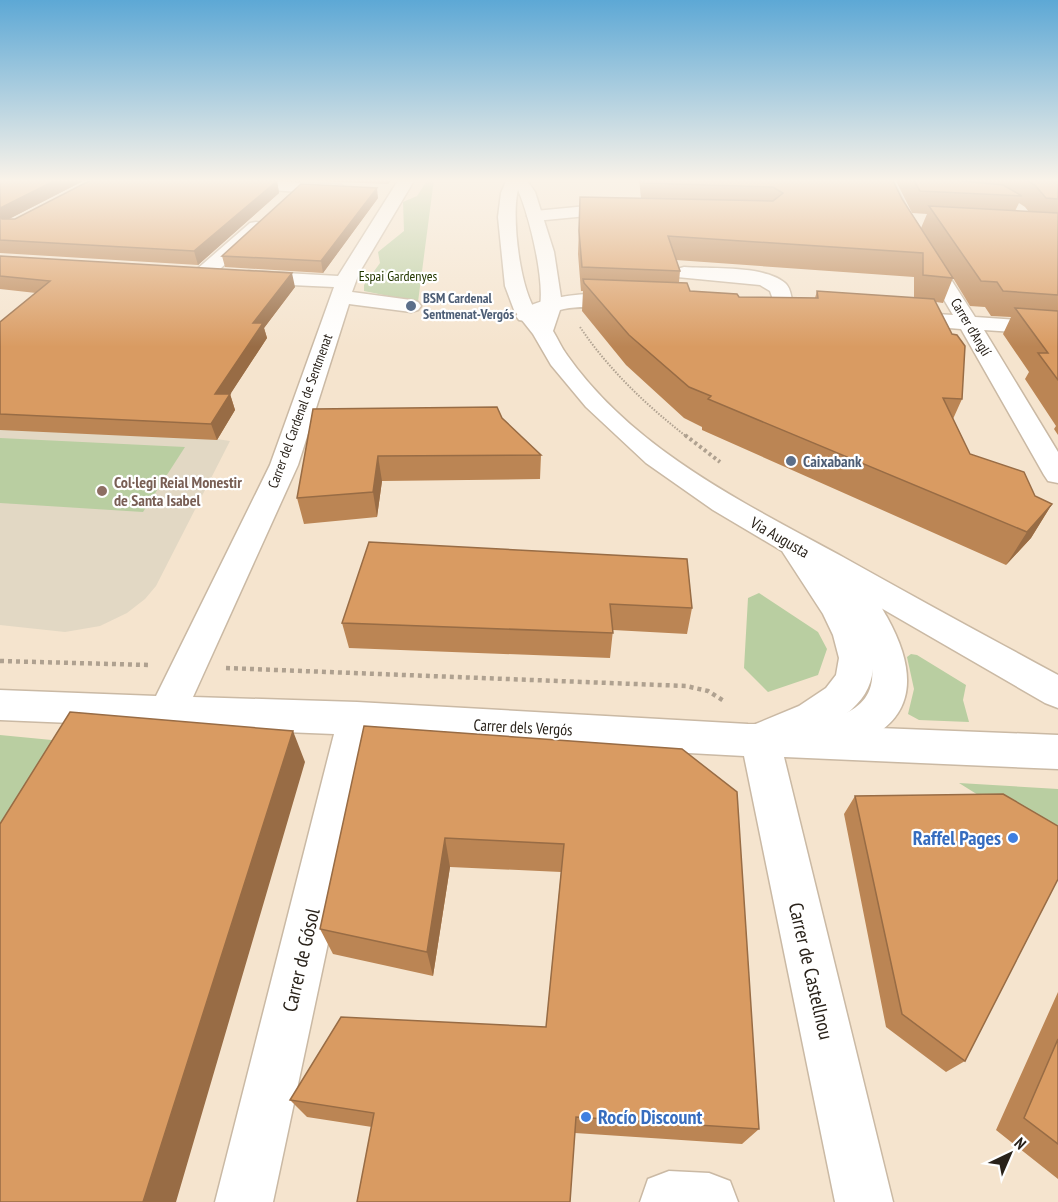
<svg xmlns="http://www.w3.org/2000/svg" width="1058" height="1202" font-family="'PT Sans Narrow',sans-serif">
<rect width="100%" height="100%" fill="#f5e4ce"/>
<path fill="#e2d8c4" d="M224,337l43,1 -47,71 15,1 -18,29 13,2 -74,145 -11,13 -18,14 -27,13 -35,6 -65,-7v-221z"/>
<path fill="#b9cea1" d="M428,179h6l-16,123 -54,-11v-6l16,-22 -2,-11 26,-21 -1,-29 14,-6z
M0,438l185,9 -42,65 -143,-9z
M759,593l59,39 9,17 -9,26 -50,17 -24,-24 4,-70z
M911,654l6,1 49,30 -3,15 6,22 -50,-2 -11,-6 6,-25 -7,-32z
M0,735l93,9 -93,134z
M959,783l99,6v56z"/>
<g fill="none" stroke-linecap="round" stroke-linejoin="round">
<defs>
<path id="minor" d="M234,179l107,6 8,5 -8,5 -112,-8 -3,-3 3,-3z
M399,179h16l-56,94 -7,19 59,8 7,2 3,4 -3,4 -7,2 -62,-8 -51,161 -105,232 164,5 391,22c62,1 154,2 115,-88 -11,-25 -28,-45 -42,-67l5,-8c7,-2 15,-4 22,0 10,7 33,45 39,56 55,99 -11,135 -103,140l109,445h-58l-91,-446 -372,-20 -99,466h-58l119,-468 -334,-14v-30l156,6 114,-231 64,-178 -85,-4 -7,-2 -3,-4 3,-4 7,-2 89,5z
M876,179h16l21,41 62,97 83,6v12l-74,-5 74,122v31l-10,-2 -4,-6 -83,-146 -60,-5 -7,-2 -4,-4 4,-4 7,-2 52,3 -56,-95z
M587,206l39,1 8,5 -8,5 -39,-1 -52,5 -8,-5 8,-5z
M256,222l6,1 3,4 -3,4 -52,47h-14l-3,-4 3,-4 54,-47z
M684,267c27,2 80,-2 101,16 5,4 6,12 7,17l18,7 3,4 -3,4 -7,2 -27,-9 -6,-17 -10,-6 -83,-8 -3,-4 3,-4z
M588,294l47,3 3,4 -3,4c-23,6 -48,-1 -71,4 -16,3 -29,15 -45,11l-3,-4c11,-16 54,-21 72,-22z
M669,1171l40,2 21,8 8,21h-98l8,-23z"/>
<path id="major" d="M507,179h19l9,13 19,60 8,52 -9,27c5,8 8,16 14,24 67,95 177,148 276,202 71,40 143,79 215,118v33l-13,-5 -209,-121c26,39 60,88 15,128 -7,6 -15,11 -23,16l230,9v34l-298,-13 -14,-4 -5,-12 5,-12 53,-22 27,-18 10,-13 3,-17 -6,-23 -10,-21 -41,-63 -69,-41 -67,-47 -60,-56 -35,-42 -18,-31 -19,-24 -9,-24 -7,-69 3,-24zM518,190c11,25 30,99 20,124 -18,-22 -27,-97 -20,-124z"/>
</defs>
<use href="#minor" stroke="#cab9a4" stroke-width="3"/>
<use href="#major" stroke="#cab9a4" stroke-width="3"/>
<path stroke="#afa190" stroke-width="2" stroke-dasharray="1.5 1.5" stroke-linecap="butt" d="M580,327c29,43 66,78 107,110"/>
<path stroke="#afa190" stroke-width="4" stroke-dasharray="3 3" stroke-linecap="butt" d="M685,435l35,27"/>
<path stroke="#afa190" stroke-width="4.5" stroke-dasharray="4 4" stroke-linecap="butt" d="M0,661l149,4
M226,668l460,18 22,5 16,10"/>
<use href="#minor" fill="#fff" fill-rule="evenodd"/>
<use href="#major" fill="#fff" fill-rule="evenodd"/>
</g>
<path fill="#bb8554" fill-rule="evenodd" d="M0,179h87l-78,40h6l262,-38 2,12 -81,72 -198,-12z
M263,179h33l-2,2z
M317,179h75l-4,5 -71,-3z
M639,179h253l10,20 19,29 6,-14 -15,-1 -17,-34h163v256l-4,-6 2,-3 -31,-47 4,-7 -26,-38 8,-17 -20,-1 -6,-9 -15,-1 -17,-28 -10,25 -7,-1 26,97 -9,20 17,35 65,42 17,8 -21,34 -25,27 -304,-135v-3l-18,-9 -58,-53 -44,-54 1,-20h-2l-3,-37 2,-57 61,1zM1019,203l6,4 4,5 -14,-1zM676,260l238,17v21l-97,-7 -2,7 -76,-1 -49,-6 -11,-9 1,-11z
M378,198l-55,75 -98,-6 -3,-11z
M0,256l295,31 -31,41 3,10 -37,56 5,16 -18,30 -217,-10v-108l36,-29 -36,-4z
M313,409l189,9 39,37 -1,24 -158,2 -5,36 -73,7 -7,-26z
M687,559l5,49 -5,26 -74,-4 -3,28 -261,-10 -7,-25z
M364,726l318,23 77,380 -17,15 -167,-11 -203,-6 -65,-10 -17,-17 256,-73 15,-155 -111,-5 -17,109 -100,-22 -13,-25z
M855,796l110,265 -19,11 -60,-45 -42,-213z
M1058,992v187l-62,-49z"/>
<path fill="#986c45" d="M58,179h29l-80,41 -4,5 -3,-7v-10l1,-1z
M387,179h5l-4,5z
M949,179h23l-4,9z
M277,181l2,12 -81,72 -4,-14z
M377,188l1,10 -55,75 -2,-12z
M292,273l3,14 -31,41 3,10 -47,72 -5,-16 38,-71z
M230,394l5,16 -18,30 -6,-16z
M378,456l4,25 -5,36 -4,-25z
M1052,504l-21,34 -25,27 21,-33z
M293,731l12,31 -129,440h-33z
M445,838l5,29 -17,109 -6,-24z"/>
<path fill="#d99b62" stroke="#986c45" stroke-width="1.5" d="M0,179h58l-58,29z
M93,179h151l33,2 -83,70 -194,-11v-24l2,3h13z
M644,179h248l10,20 51,79 -30,-3v-22l-255,-17 12,35 -98,-4 -3,-36 1,-34 193,4 10,-8 -10,-6 -129,-4z
M913,179h46l3,2 41,4 19,11 -102,-5z
M1024,179h34v20l-12,-1 -11,-13z
M301,184l76,4 -56,73 -99,-5z
M929,206l129,7v82l-55,-4 -6,-9 -16,-1z
M0,256l292,17 -39,50h10l-48,71h15l-19,30 -211,-10v-92l50,-41 -50,-5z
M583,279l104,4 3,8 47,3 2,3 79,1 -1,-7 117,8 18,35 5,1 8,11 -3,53 -19,-1 27,56 54,18 11,24 17,8 -25,28 -319,-133 3,-3 -22,-9 -60,-52 -45,-52z
M1015,308l43,3v69l-20,-27h10z
M497,407l5,11 39,37 -163,1 -5,36 -76,6 16,-89z
M369,542l318,17 5,49 -82,-4 3,29 -271,-10z
M70,712l223,19 -150,471h-143v-378z
M364,726l318,23 55,43 22,337 -183,-12 -6,85h-213l17,-89 -84,-13 51,-83 205,10 18,-183 -119,-6 -18,114 -107,-23z
M1003,794l55,32v53l-93,182 -63,-47 -47,-218z
M1058,1039v105l-34,-26z"/>
<linearGradient id="sky" x2="0" y2="1"><stop stop-color="#5da8d5"/><stop offset="0.52" stop-color="#faf3e9"/><stop offset="1" stop-color="#faf3e9" stop-opacity="0"/></linearGradient>
<rect width="1058" height="347" fill="url(#sky)"/>
<g fill="#5c6f8a" stroke="#fff" stroke-width="2">
<circle cx="411" cy="306" r="6"/>
<circle cx="791" cy="461" r="6"/>
</g>
<circle fill="#8d6e63" stroke="#fff" stroke-width="2" cx="102" cy="491" r="6"/>
<g fill="#3f7fe0" stroke="#fff" stroke-width="2">
<circle cx="1013" cy="838" r="6"/>
<circle cx="586" cy="1117" r="6"/>
</g>
<g text-anchor="middle" dominant-baseline="central" stroke-width="4.5" stroke-linejoin="round" paint-order="stroke">
<g font-size="14" fill="#243800" stroke="#fff">
<text x="398" y="276">Espai Gardenyes</text>
</g>
<g font-size="14" font-weight="bold" fill="#4e5e75" stroke="#fff" text-anchor="start">
<text x="423" y="298">BSM Cardenal<tspan x="423" dy="16">Sentmenat-Vergós</tspan></text>
</g>
<g font-size="14" fill="#29221a" stroke="#fff">
<text transform="translate(971 327) rotate(59)">Carrer d'Anglí</text>
<text transform="translate(300 411) rotate(-70)">Carrer del Cardenal de Sentmenat</text>
</g>
<g font-size="16" font-weight="bold" fill="#4e5e75" stroke="#fff" text-anchor="start">
<text x="803" y="461">Caixabank</text>
</g>
<g font-size="16" font-weight="bold" fill="#785e54" stroke="#fff" text-anchor="start">
<text x="114" y="482">Col·legi Reial Monestir<tspan x="114" dy="18">de Santa Isabel</tspan></text>
</g>
<g font-size="16" fill="#29221a" stroke="#fff">
<text transform="translate(780 537) rotate(30)">Via Augusta</text>
<text transform="translate(523 727) rotate(3)">Carrer dels Vergós</text>
</g>
<g font-size="20" font-weight="bold" fill="#366cbe" stroke="#fff" text-anchor="end">
<text x="1001" y="838">Raffel Pages</text>
<text x="598" y="1117" text-anchor="start">Rocío Discount</text>
</g>
<g font-size="20" fill="#29221a" stroke="#fff">
<text transform="translate(301 960) rotate(-77)">Carrer de Gósol</text>
<text transform="translate(811 971) rotate(77)">Carrer de Castellnou</text>
</g>
</g>
<g transform="translate(1010 1154) rotate(44)" stroke="#ffffff" stroke-width="4.5" paint-order="stroke">
<path d="M0-4.5L10 22L0 15L-10 22Z" fill="#29221a"/>
<text y="-9" font-size="16" font-weight="bold" text-anchor="middle" fill="#29221a">N</text>
</g>
</svg>
